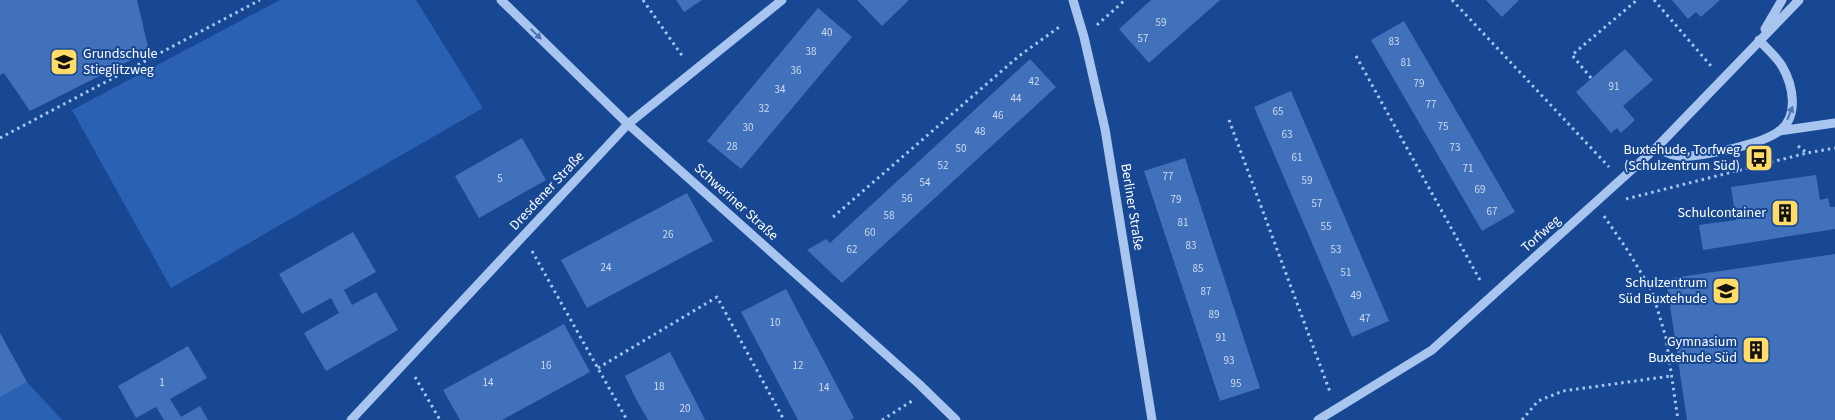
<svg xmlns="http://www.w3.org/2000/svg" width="1835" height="420" font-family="'Source Sans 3',sans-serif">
<rect width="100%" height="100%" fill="#184893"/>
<path fill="#2b61b2" d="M280,0h136l67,108 -312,180 -99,-178z
M27,382l35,38h-62v-23z"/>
<path fill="#4171bb" d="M0,0h137l12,51 -119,60 -26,-38 -4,2z
M676,0h26l-18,12z
M857,0h52l-27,26z
M1151,0h69l-71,63 -30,-34z
M1486,0h33l-17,17z
M1672,0h48l-19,17 -5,-5 -8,7z
M818,8l34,29 -111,132 -34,-28z
M1404,21l111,191 -33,19 -111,-191z
M1625,49l28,31 -30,26 12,14 -14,13 -4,-5 -6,5 -35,-41z
M1030,59l26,28 -214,196 -35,-33 19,-11 4,4z
M1291,91l98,230 -37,16 -98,-230z
M522,138l24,42 -67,38 -24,-42z
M1185,158l75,230 -40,13 -76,-230z
M1816,175l4,25 8,-2 2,9h5v22l-132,21 -4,-25 37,-5 -5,-33z
M687,193l26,48 -126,67 -26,-48z
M353,232l23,40 -32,18 8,15 24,-13 22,38 -72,41 -22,-38 35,-20 -8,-15 -29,16 -23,-40z
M1835,254v166h-148l-21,-141z
M786,289l68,129 -3,2h-53l-57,-108z
M564,324l26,48 -88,48h-42l-17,-30z
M0,333l27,49 -27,15z
M188,346l19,32 -37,21 11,18 19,-11 8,14h-44l-8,-13 -20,11 -18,-32z
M670,352l23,44 12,24h-57l-12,-21 -11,-23z"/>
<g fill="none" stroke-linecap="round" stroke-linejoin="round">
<path stroke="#a8c5f0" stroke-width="3" stroke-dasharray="2.5 4" stroke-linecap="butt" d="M643,0l40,57
M1452,0l157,167
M1654,0l57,66
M1097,25l28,-25
M1356,56l125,226
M1591,78l-19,-23 65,-55
M1229,120l101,272
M0,138l260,-138
M1798,146l9,7 28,-5
M1626,199l181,-46
M1604,216l24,35 24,40 14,47 12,82
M833,217l186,-161 43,-31
M532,251l95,169
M598,368l119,-71 67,123
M415,377l25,43
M882,420l30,-19
M1522,420l16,-19 25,-10 108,-15"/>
<path stroke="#a8c5f0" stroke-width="9" d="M501,0l127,124 291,260 37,36
M1073,0l11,37 21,92 47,291
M1765,29l17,-29
M1779,131l56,-8
M1658,146c3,3 6,6 10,7 15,8 47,-1 63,-4 16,-4 33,-8 47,-17 22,-15 15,-47 4,-66 -6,-10 -16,-18 -23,-26
M351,420l277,-296 154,-124
M1318,420l114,-70 226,-204 141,-146"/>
</g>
<defs><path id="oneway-solid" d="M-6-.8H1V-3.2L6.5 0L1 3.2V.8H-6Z" transform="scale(1.25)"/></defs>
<g fill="#4a74b4">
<use href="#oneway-solid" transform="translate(536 34) rotate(44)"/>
<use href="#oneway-solid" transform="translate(1790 113) rotate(-68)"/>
</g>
<defs>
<symbol id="school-square" viewBox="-11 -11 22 22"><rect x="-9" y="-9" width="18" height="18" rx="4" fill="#ffdb68" stroke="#184893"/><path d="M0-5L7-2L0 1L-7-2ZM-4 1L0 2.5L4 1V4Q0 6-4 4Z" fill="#111"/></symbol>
<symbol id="bus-square" viewBox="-11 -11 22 22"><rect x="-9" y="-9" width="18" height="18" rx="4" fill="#ffdb68" stroke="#184893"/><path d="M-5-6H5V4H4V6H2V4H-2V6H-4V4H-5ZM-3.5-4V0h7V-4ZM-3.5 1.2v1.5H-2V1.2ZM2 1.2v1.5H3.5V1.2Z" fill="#111"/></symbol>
<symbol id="building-square" viewBox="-11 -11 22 22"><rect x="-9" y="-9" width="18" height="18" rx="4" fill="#ffdb68" stroke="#184893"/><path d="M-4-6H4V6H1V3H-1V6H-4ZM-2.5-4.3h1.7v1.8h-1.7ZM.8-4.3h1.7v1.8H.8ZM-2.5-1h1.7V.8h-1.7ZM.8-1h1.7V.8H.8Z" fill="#111"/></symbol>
</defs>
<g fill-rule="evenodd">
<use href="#school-square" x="48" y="46" width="32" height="32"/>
<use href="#bus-square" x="1743" y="142" width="32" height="32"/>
<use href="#building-square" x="1769" y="197" width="32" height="32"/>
<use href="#school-square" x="1710" y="275" width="32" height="32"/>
<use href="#building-square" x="1740" y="334" width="32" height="32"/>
</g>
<g text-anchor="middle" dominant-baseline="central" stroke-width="4" stroke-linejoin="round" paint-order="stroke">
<g font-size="11" fill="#d0dcee">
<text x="1161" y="22">59</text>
<text x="827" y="32">40</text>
<text x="1143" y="38">57</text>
<text x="1394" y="41">83</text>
<text x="811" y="51">38</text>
<text x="1406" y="62">81</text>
<text x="796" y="70">36</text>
<text x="1034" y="81">42</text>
<text x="1419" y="83">79</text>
<text x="1614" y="86">91</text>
<text x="780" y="89">34</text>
<text x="1016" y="98">44</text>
<text x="1431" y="104">77</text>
<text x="764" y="108">32</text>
<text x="1278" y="111">65</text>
<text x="998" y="115">46</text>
<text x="1443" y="126">75</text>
<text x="748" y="127">30</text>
<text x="980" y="131">48</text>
<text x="1287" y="134">63</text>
<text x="732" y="146">28</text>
<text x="1455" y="147">73</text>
<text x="961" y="148">50</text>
<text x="1297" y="157">61</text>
<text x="943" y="165">52</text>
<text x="1468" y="168">71</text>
<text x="1168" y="176">77</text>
<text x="500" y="178">5</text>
<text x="1307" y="180">59</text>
<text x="925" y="182">54</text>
<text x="1480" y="189">69</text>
<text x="907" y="198">56</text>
<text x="1176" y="199">79</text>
<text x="1317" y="203">57</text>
<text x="1492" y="211">67</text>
<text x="889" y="215">58</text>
<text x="1183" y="222">81</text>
<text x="1326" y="226">55</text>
<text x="870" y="232">60</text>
<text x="668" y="234">26</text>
<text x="1191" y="245">83</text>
<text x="852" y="249">62</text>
<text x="1336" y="249">53</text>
<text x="606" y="267">24</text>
<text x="1198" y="268">85</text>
<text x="1346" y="272">51</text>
<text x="1206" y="291">87</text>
<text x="1356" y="295">49</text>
<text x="1214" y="314">89</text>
<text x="1365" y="318">47</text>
<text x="775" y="322">10</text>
<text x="1221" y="337">91</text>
<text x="1229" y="360">93</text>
<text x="546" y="365">16</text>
<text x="798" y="365">12</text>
<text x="162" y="382">1</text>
<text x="488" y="382">14</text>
<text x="1236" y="383">95</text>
<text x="659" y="386">18</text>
<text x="824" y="387">14</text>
<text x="685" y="408">20</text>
</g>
<g font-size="14" fill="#fff" stroke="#184893" text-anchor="end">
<text x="83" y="54" text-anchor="start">Grundschule<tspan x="83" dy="16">Stieglitzweg</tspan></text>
<text x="1740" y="150">Buxtehude, Torfweg<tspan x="1740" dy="16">(Schulzentrum Süd)</tspan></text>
<text x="1766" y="213">Schulcontainer</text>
<text x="1707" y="283">Schulzentrum<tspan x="1707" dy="16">Süd Buxtehude</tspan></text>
<text x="1737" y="342">Gymnasium<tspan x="1737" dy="16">Buxtehude Süd</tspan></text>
</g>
<g font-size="14" fill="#fff" stroke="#184893">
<text transform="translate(547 191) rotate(-47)">Dresdener Straße</text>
<text transform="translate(736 202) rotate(42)">Schweriner Straße</text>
<text transform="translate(1132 207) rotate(81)">Berliner Straße</text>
<text transform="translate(1541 234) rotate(-42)">Torfweg</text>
</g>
</g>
</svg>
